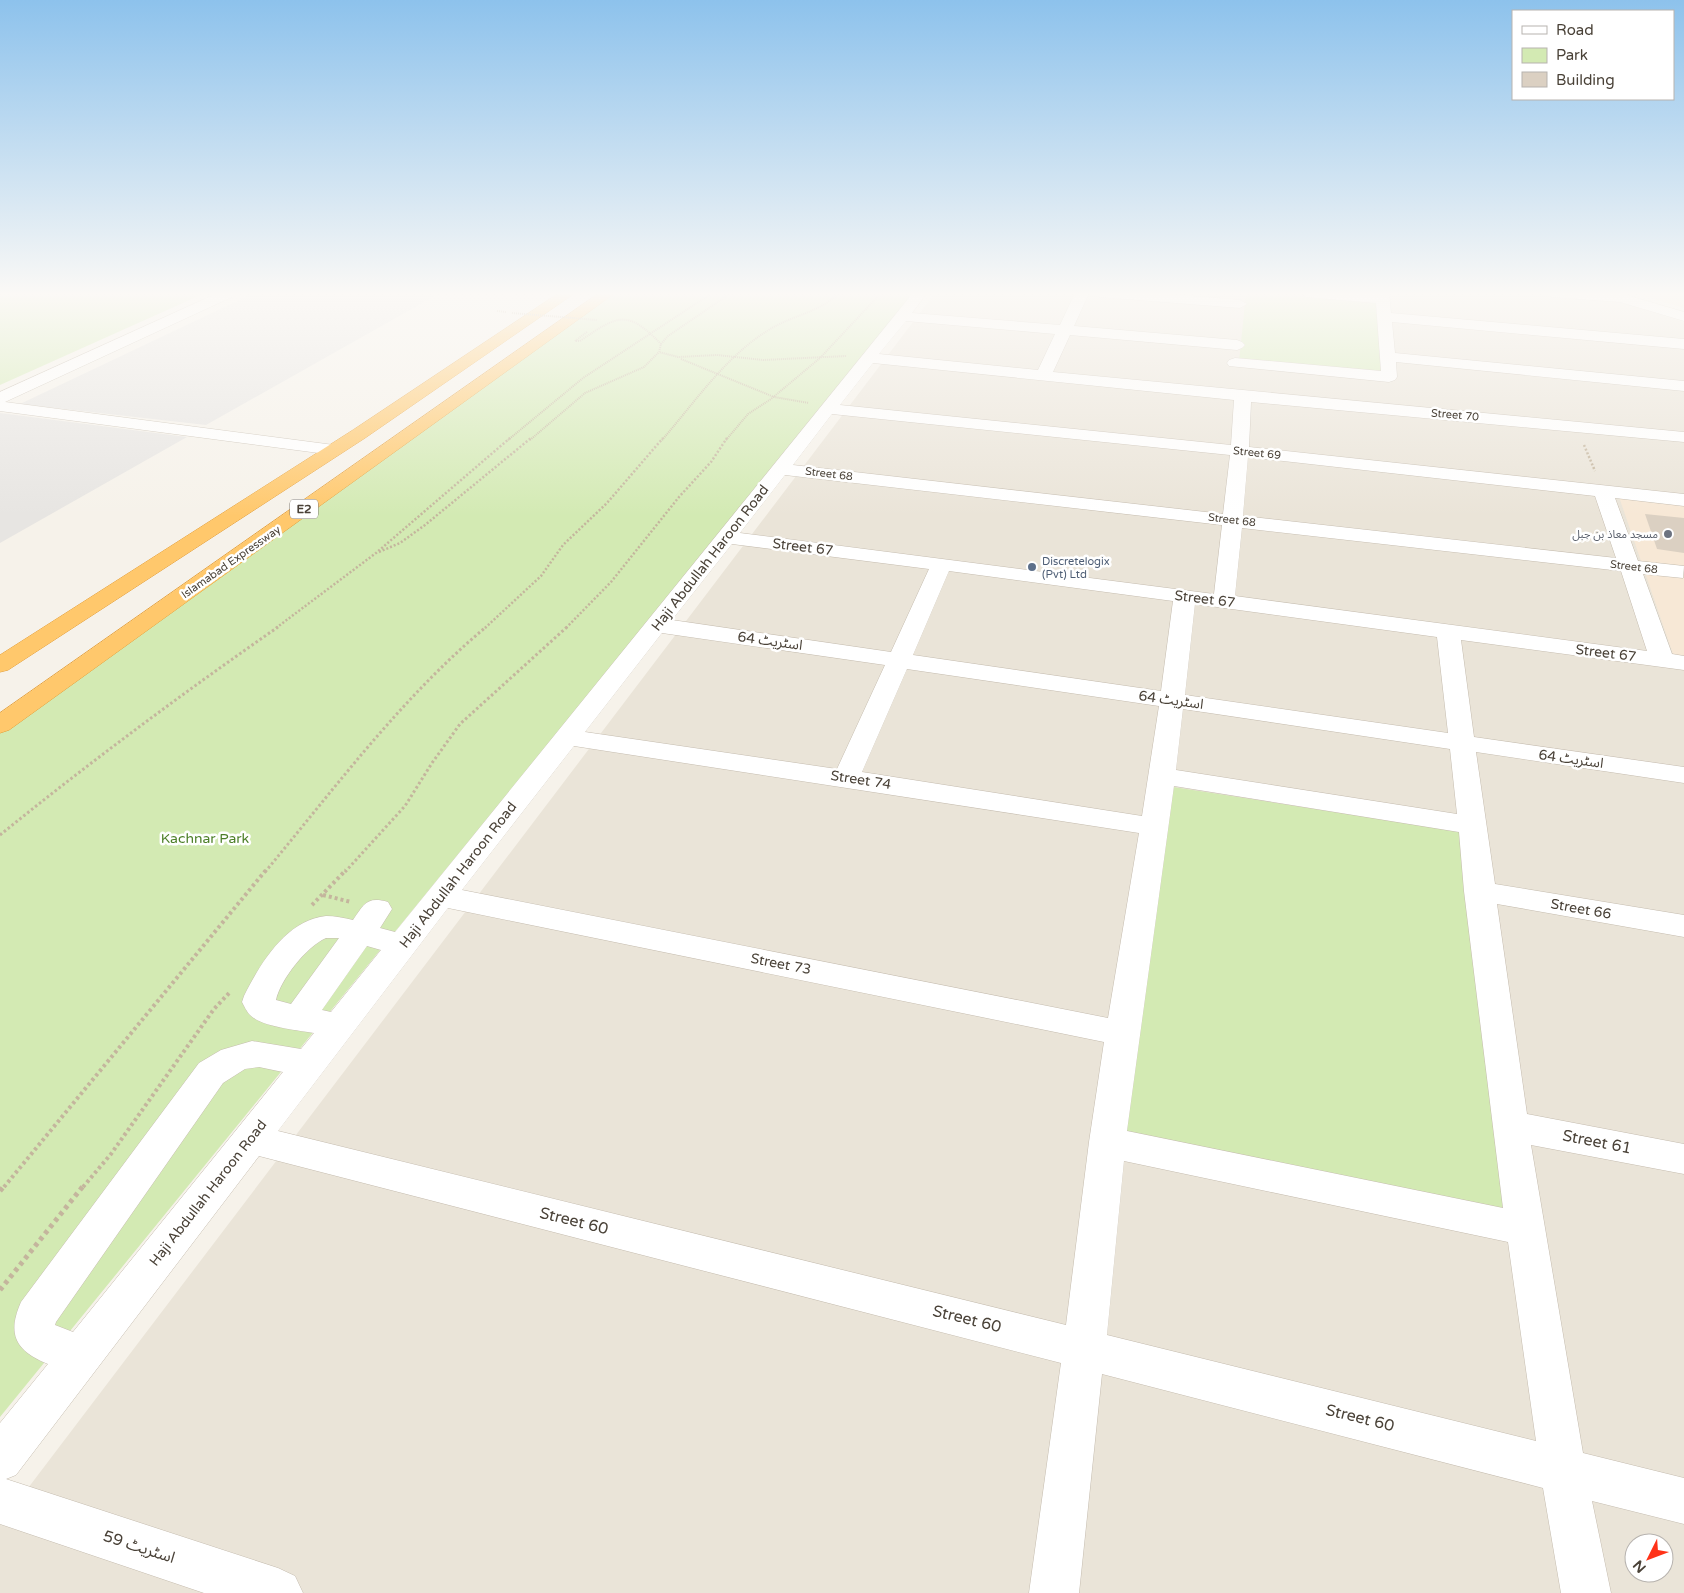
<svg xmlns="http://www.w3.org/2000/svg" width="1684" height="1593" font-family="'Varela Round','Noto Sans Arabic',sans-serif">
<rect width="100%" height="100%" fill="#f6f2ea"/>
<path fill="#eae4d8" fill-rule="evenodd" d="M935,293h655l94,29v1271h-1684v-68zM1634,1543h30v30h-30z"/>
<path fill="#f7e8d6" d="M1634,293h50v15z
M1619,497l65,6v155l-10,-1z"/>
<path fill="#d3eab3" d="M0,293h205l-205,92z
M610,293h305l-915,1124v-685z
M1246,293h36l97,7 4,76 -144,-14z
M1173,787l291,45 44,386 -384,-83z"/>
<path fill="#e7e5e2" d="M254,293h186l-234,132 -186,-21z
M0,413l187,24 -187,106z"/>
<path fill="#dbd0c2" d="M1645,514l39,4v35l-27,-4z"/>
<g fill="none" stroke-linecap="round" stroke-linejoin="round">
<defs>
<path id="minor" d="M218,293h18l-2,3 -229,106 329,43 6,1 3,4 -3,4 -6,1 -334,-44v-19z
M913,293h14l-15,20 148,12 15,-32h14l-15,33 163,14 5,2 3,3 -3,3 -5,2 -167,-15 -17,37 631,60v10l-433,-40 -2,45 435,47v12l-69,-8 23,63 46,5 -1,12 -40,-4 29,80 12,2v14l-223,-30 13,97 210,30v16l-208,-31 19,132 189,31v22l-187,-33 30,210 157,30v30l-153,-29 52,308 101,25v46l-92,-23 19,92h-50l-18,-105 -441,-114 -23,219h-50l32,-230 -802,-207 -243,319 -10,4 272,89 17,8 8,17h-99l-204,-69v-101l48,-59c-33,-13 -41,-30 -27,-62l178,-239 22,-13 31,-9 49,8 13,-16c-16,-3 -52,-6 -64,-18 -3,-3 -6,-9 -8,-13l2,-6c16,-32 42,-76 82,-80 9,0 18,2 27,4 11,-16 14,-24 35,-18l4,7 -12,19 15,4zM906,321l149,13 -17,36 -159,-16zM873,363l361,37 -3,45 -391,-40zM832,414l398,41 -7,59 -430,-49zM1248,457l347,39 21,62 -373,-42zM785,475l437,50 -8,69 -474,-61zM1242,528l379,43 26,80 -412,-55zM732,544l197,25 -38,83 -219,-32zM949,571l224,30 -12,90 -248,-36zM1195,604l242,33 11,96 -263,-38zM662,633l223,32 -48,104 -252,-37zM907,669l252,37 -17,110 -280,-44zM1183,709l267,40 7,65 -281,-44zM574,746l565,87 -31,185 -646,-128zM1174,786l285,46 5,59 39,317 -376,-77zM448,908l656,134 -15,100 -23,183 -788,-194zM326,938h13l-48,66 -15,-4c4,-20 31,-54 50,-62zM367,946l14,4 -50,62 -9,-2zM259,1067l24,5 -210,260 -18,-7 1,-3 167,-239 22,-14zM1124,1161l384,81 28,199 -429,-106z
M1093,293h61l86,7 7,4 -7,4 -140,-11z
M1300,293h89l2,20 293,26v10l-292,-27 3,31 289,28v10l-288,-29 1,15 -2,3 -6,2 -160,-16 -2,-3 2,-3 6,-2 146,13 -5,-68 -69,-6z
M1545,293h75l64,19v9l-64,-19 -68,-5z"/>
<path id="highway" d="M559,293h16l-210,145 -357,232 -8,2v-17l353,-225z
M599,293h16l-606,437 -9,3v-20z"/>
</defs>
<use href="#minor" stroke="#c5bcaf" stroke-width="1"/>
<use href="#highway" stroke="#e29d38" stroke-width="1"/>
<path stroke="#c4b59d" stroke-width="2" stroke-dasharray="1 1" stroke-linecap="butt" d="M497,311l9,1
M587,332l-12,9h5c38,-26 47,-32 81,3l-2,8 19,5 39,-2 46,5 83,-4
M661,344l7,-8 63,-43
M681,359l93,38 35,6
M508,440l75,-62 129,-85
M530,440l55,-47 59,-26 15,-15
M662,440c34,-39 65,-86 110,-112 22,-13 48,-16 67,-35
M726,440l22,-26 23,-15 49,-41 61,-65"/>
<path stroke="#c4b59d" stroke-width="2.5" stroke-dasharray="2 2" stroke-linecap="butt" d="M1584,445l11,26
M379,552l21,-9 25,-18 106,-87
M276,628l100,-75 134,-115
M485,628l56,-52 22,-31 44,-42 56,-65
M566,628l45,-46 68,-85 32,-35 16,-24"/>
<path stroke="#c4b59d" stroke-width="3" stroke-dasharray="2.5 2.5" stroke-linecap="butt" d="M0,835c90,-73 183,-142 278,-208
M265,872c70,-84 137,-175 221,-245
M345,872l60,-66 27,-43 28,-39 107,-97"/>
<path stroke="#c4b59d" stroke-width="4" stroke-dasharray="3 3" stroke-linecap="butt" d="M323,895l28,7
M312,905l34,-35
M4,1187l262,-317
M83,1187l28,-33 103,-145 17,-18"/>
<path stroke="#c4b59d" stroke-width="5" stroke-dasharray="4 4" stroke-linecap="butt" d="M0,1191l5,-6
M0,1290l84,-105"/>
<use href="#minor" fill="#fff" fill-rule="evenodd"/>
<use href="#highway" fill="#ffc86c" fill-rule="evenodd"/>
<path stroke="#c4b59d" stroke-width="2" stroke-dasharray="1 1" stroke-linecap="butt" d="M512,313l85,7"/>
</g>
<linearGradient id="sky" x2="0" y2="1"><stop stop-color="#8dc2ec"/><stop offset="0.57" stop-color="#fbf9f6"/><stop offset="1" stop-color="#fbf9f6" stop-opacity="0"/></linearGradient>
<rect width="1684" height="516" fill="url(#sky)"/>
<circle fill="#6b7280" stroke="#fff" stroke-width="2" cx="1668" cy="534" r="5"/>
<circle fill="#5c6f8a" stroke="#fff" stroke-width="2" cx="1032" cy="567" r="5"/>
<g text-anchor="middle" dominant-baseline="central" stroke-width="5" stroke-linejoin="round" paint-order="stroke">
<g font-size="11" fill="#4a4238" stroke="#fff">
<text transform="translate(1455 415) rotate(5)">Street 70</text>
<text transform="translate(1257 453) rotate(6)">Street 69</text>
<text transform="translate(829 474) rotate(7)">Street 68</text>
<text transform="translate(1232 520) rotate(7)">Street 68</text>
<text transform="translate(231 562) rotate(-35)">Islamabad Expressway</text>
<text transform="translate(1634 567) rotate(7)">Street 68</text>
</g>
<g font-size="11" fill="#5b616d" stroke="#fff" text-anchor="end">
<text x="1658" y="534">مسجد معاذ بن جبل</text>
</g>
<g font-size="11" fill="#4e5e75" stroke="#fff" text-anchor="start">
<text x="1042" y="561">Discretelogix<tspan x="1042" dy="13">(Pvt) Ltd</tspan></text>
</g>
<rect fill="#fff" stroke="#807b74" stroke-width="1" x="290" y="499.5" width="28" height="19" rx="4"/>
<g font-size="12" font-weight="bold" fill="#4a4238">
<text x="304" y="509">E2</text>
</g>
<g font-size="14" fill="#4a4238" stroke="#fff">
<text transform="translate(803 547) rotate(7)">Street 67</text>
<text transform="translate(710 558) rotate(-52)">Haji Abdullah Haroon Road</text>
<text transform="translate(1205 599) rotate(7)">Street 67</text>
<text transform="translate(770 641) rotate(8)">اسٹریٹ 64</text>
<text transform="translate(1606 653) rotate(7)">Street 67</text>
<text transform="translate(1171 700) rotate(8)">اسٹریٹ 64</text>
<text transform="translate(1571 759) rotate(8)">اسٹریٹ 64</text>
<text transform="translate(861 780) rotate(9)">Street 74</text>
<text transform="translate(458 875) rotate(-52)">Haji Abdullah Haroon Road</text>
<text transform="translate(1581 909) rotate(10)">Street 66</text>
<text transform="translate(781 964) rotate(11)">Street 73</text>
<text transform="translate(208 1193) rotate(-52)">Haji Abdullah Haroon Road</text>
</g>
<g font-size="14" fill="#4c7f28" stroke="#fff">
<text x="205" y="838">Kachnar Park</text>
</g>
<g font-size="16" fill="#4a4238" stroke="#fff">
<text transform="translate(1597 1142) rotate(11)">Street 61</text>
<text transform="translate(574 1221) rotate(14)">Street 60</text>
<text transform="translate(967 1319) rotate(14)">Street 60</text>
<text transform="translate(1360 1418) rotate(14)">Street 60</text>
<text transform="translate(139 1547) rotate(18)">اسٹریٹ 59</text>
</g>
</g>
<rect x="1512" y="10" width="162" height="90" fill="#ffffff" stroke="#b7b3af"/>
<rect x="1522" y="26" width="25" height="8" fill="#ffffff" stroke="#b7b3af"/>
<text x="1556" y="35" font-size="15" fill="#4a4238">Road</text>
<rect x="1522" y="48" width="25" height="15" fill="#d3eab3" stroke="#b7b3af"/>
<text x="1556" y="60" font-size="15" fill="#4a4238">Park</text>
<rect x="1522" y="72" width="25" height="15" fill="#dbd0c2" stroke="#b7b3af"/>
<text x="1556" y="85" font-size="15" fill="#4a4238">Building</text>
<g transform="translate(1649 1558) rotate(228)"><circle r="24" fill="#ffffff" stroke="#b7b3af"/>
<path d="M0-4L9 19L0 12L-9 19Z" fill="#ff3218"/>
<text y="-8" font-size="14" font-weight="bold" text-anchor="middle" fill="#4a4238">N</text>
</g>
</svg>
